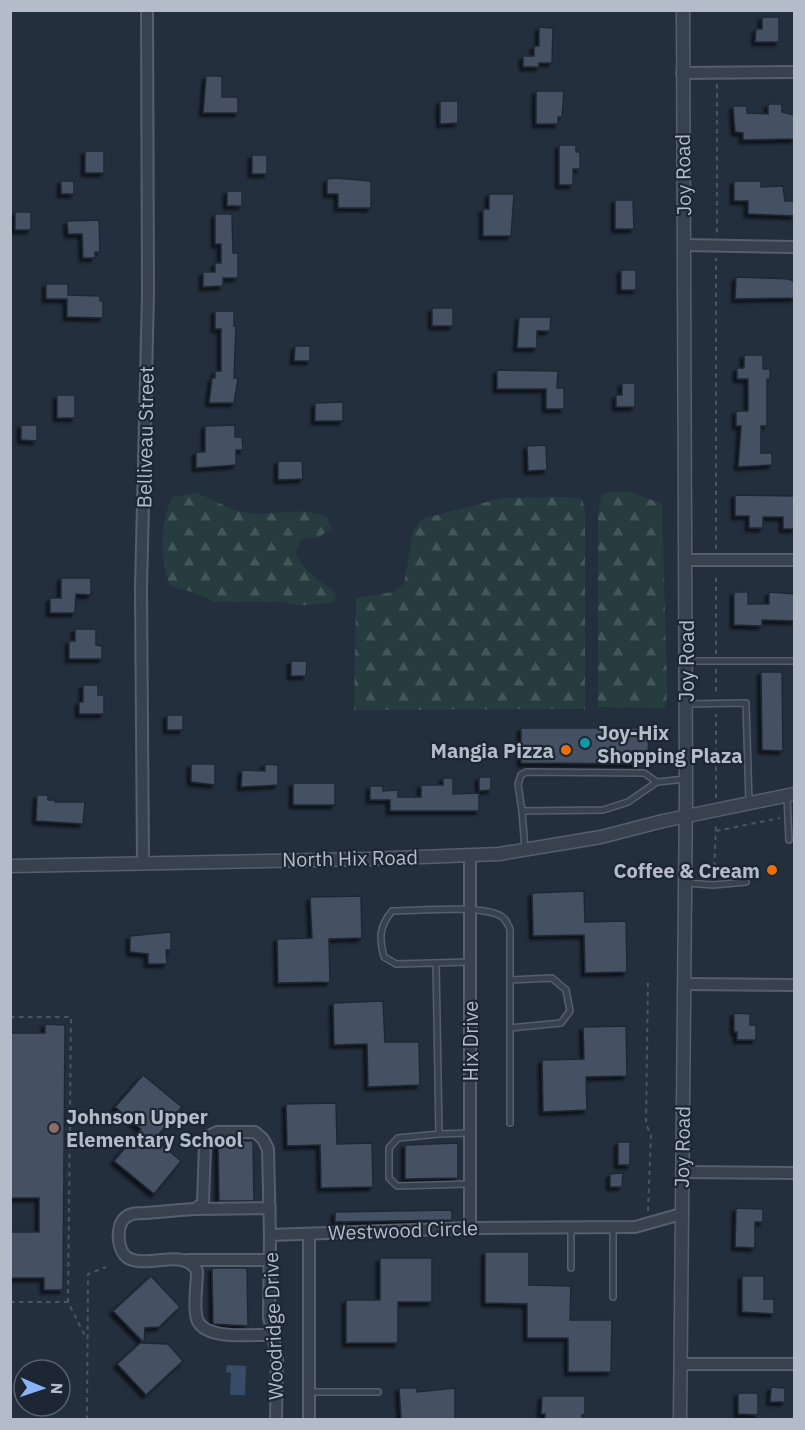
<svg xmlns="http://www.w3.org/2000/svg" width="805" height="1430" font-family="'IBM Plex Sans',sans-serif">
<defs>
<pattern id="forest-firs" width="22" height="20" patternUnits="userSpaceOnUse" patternTransform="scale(1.5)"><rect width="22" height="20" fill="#263c3f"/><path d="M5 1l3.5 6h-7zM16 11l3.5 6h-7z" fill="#435659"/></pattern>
<filter id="shadow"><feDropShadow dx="-3.5" dy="3.5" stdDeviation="1.5" flood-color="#0009"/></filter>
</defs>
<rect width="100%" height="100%" fill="#242f3e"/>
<path fill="url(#forest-firs)" d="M615,492h16l31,12 5,184 -1,17 -3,3 -65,-1v-194l4,-19z
M195,493c15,4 29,14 44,18 29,8 62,-7 88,6l4,12 -12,8 -17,2 -7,13c8,20 25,28 41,41l-1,8c-9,4 -43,6 -50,1h-70l-19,-9 -26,-7c-10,-26 -10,-63 2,-89z
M563,497l19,2 3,11v199l-231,1 2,-112 37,-6 11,-8 9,-53 9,-12 80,-21z"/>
<path fill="#394c67" d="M227,1365l19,1 -1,29h-15l1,-22 -5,-1z"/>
<path fill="#455162" stroke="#1f2835" stroke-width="1.5" filter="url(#shadow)" d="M762,17h17v25h-24l1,-13h6z
M539,27l14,1 -1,35h-13v4h-16v-11h11v-10h5z
M206,76h16v21h16v16h-35z
M536,91h28l-2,26h-4v7h-22z
M440,101h18v22l-18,1z
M768,104h14v8l13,3v24l-52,1v-7l-8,-1 -2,-26h14v7l21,1z
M559,145h17v7h4v17h-7v16h-14z
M85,151h19v22h-19z
M252,155h15v19h-15z
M335,178l36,3v27h-33v-14h-11v-15z
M61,181h13v13h-13z
M734,181h27v6l22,-1 2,15h10v15l-47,-2v-13h-14z
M227,191h15v15h-15z
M489,194h25l-3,42h-28v-27h6z
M615,200h18l1,29h-19z
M15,212h16v18h-16z
M215,214h17l1,39h5v25h-15v8l-20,1v-15h12v-9h6v-19h-6z
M99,220l1,32h-5v6h-12l-1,-24h-14l-1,-13z
M621,270h15v20h-15z
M736,277l53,2 6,3v16l-60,1z
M46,284h22v11l32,1v5h3v17l-36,-1v-18h-21z
M432,308h21v18h-21z
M215,311h19v15h2l-2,52h4l-4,25h-25l3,-25h3v-7h6v-42h-6z
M519,317h32l-1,14h-13v17h-20z
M295,346h15v15h-16z
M744,355h19v14h7v10h-3v47h-6v27h11v12l-34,2 3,-41h-5v-15h12v-32h-11v-11h7z
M497,370l61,1 -1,17h7v21h-18v-20h-49z
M622,383h13v24h-19v-12h6z
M57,395h18v23h-18z
M343,402v19h-28v-18z
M21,425h16v16l-16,-1z
M235,425v12h7l1,13h-7v15l-40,3v-16h9v-26z
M546,445l1,25 -19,1 -1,-25z
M278,461h24l1,18 -25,1z
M735,495l60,1v33h-12v-12h-20v11h-14v-12h-14z
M61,578h30v17l-15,-1 -1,19h-25v-15h11z
M734,592h14v12h21v-12l26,2v27l-33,-1v6l-28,-1z
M75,629h21v16l6,1v13h-33v-18h6z
M291,661h16l-1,15h-15z
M761,672h21l1,79 -21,-1z
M83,685h15v10h6v19h-25v-12h4z
M167,715h16v15h-16z
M521,728h128l-1,30h-9v6l-118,-1z
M191,764h24v21l-24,-3z
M265,764l13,1v20l-37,2 1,-17 23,1z
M479,777h12v13l-12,1z
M443,778h10v16l26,-1v18h-89v-11h-20v-14h13v5l15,-1v7h23v-12h22z
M293,783h42v22h-42z
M37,795h11v5h7v2h30l-2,22 -47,-3z
M584,891l1,31 41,-1 1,51 -42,1 -1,-38 -51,1 -1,-43z
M361,896l1,42 -33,1 1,43 -52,1 -1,-44 35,-1 -2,-41z
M171,932v18h-5l1,14h-19v-10l-18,-2v-16z
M383,1001l2,41h34l1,43 -52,2 -1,-43 -33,1 -1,-42z
M734,1013l16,1v11h6v15h-19v-8h-3z
M45,1024l20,1 -2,265h-19v-12h-34v-46h29v-34h-29v-165h35z
M626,1026l1,50 -41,1 1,33 -44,2 -1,-52 42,-1 -1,-32z
M143,1075l39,32 -27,32 26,22 -27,33 -40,-33 27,-32 -26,-22z
M336,1103l1,41 35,-1 1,44 -52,1 -1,-43 -33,1 -1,-42z
M218,1141h35l1,60h-35z
M618,1142h12v23h-12z
M458,1143v35l-53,1v-34z
M623,1173l-1,14h-12v-13z
M736,1208l27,1v13h-8v26l-20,-1z
M452,1210v10l-117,2v-10z
M485,1252h44v33l42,1 -1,34h42l-1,52h-43v-34h-41v-34l-42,-1z
M380,1258h52v44h-34v41h-52v-43h34z
M212,1268h35l1,58 -35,-2z
M151,1276l29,31 -21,20 -14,1 -1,15 24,1 15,17 -37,34 -29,-31 23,-21h4l-31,-32z
M742,1276h22v23h10v15l-32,-2z
M771,1387l14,1v14h-15z
M399,1388h18v4l38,-4v31h-54z
M738,1393h20v22l-20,-1z
M542,1396h43v18l-3,1v4h-37v-5h-4z"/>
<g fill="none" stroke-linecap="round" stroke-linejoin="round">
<defs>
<path id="service" d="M686,661h108
M686,704l60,-1 3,100
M787,797l2,43
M522,811l-4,-27 3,-9 5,-3 118,1 13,9
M525,849l-3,-38 81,-1 25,-8 29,-20 29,-3
M686,883l27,2 33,-3
M470,962l-74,2 -12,-7c-5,-19 -5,-30 8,-46 25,0 85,-6 107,4 6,2 8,8 11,14v194
M436,963l3,171 -41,4 -9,10v30l8,8 73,-2
M510,980l42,-2 14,12 4,21 -9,12 -51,5
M439,1134l31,-1
M571,1268v-40
M613,1297v-70
M309,1392h69"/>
<path id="minor" d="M682,73l112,-1
M684,245l110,2
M686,560h108
M470,855v373
M143,863l-2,-275 7,-294 -1,-284
M685,984l109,1
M682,1172l112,1
M195,1209l75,-1
M270,1235l-2,-86 -5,-10 -8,-7h-38l-8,4 -4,9 -2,58 -8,6c-17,1 -34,3 -51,4 -6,0 -13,0 -18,4 -11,8 -9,34 2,41 21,11 56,-11 69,13 0,15 -4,35 0,48 7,22 55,15 75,16
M187,1260h81
M680,1364h114
M276,1420l1,-65 -8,-38 1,-82 200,-7 165,-1 46,-13
M309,1420v-186"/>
<path id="tertiary" d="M10,866l358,-7 131,-5 102,-17 62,-16 131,-27
M680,1420l6,-628 -3,-782"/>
</defs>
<use href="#service" stroke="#565f6c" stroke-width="8"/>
<use href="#minor" stroke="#565f6c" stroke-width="14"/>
<use href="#tertiary" stroke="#565f6c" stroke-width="15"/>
<path stroke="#44595c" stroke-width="2" stroke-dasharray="4.5 4.5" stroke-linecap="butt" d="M717,84v150
M716,549v-291
M716,654v-81
M716,669v27
M716,798v-84
M716,831l64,-13
M714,876l2,-54
M10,1017h61l-3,285 17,34
M648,1211l3,-76 -5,-11 2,-146
M10,1302h58
M87,1420l1,-146 18,-7"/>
<use href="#service" stroke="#38414e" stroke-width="5"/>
<use href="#minor" stroke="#38414e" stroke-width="10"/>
<use href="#tertiary" stroke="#38414e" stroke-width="12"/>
</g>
<circle fill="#0f9aa8" stroke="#1d2633" stroke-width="2" cx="585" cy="743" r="6"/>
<g fill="#e8710a" stroke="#1d2633" stroke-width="2">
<circle cx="566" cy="750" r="6"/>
<circle cx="772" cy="870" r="6"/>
</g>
<circle fill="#8d6e63" stroke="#1d2633" stroke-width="2" cx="54" cy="1128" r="6"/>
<g text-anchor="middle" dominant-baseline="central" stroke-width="4.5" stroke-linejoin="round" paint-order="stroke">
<g font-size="20" fill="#b4bcc9" stroke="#1d2633">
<text transform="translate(683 175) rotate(-91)">Joy Road</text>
<text transform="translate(145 437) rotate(-89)">Belliveau Street</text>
<text transform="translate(686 661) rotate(-90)">Joy Road</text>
<text transform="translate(350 858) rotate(-1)">North Hix Road</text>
<text transform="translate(470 1041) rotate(-90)">Hix Drive</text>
<text transform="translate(682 1147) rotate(-89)">Joy Road</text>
<text transform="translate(403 1230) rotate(-2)">Westwood Circle</text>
<text transform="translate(273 1326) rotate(-92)">Woodridge Drive</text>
</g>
<g font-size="20" font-weight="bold" fill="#b4bcc9" stroke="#1d2633" text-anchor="start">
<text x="597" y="732">Joy-Hix<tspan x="597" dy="23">Shopping Plaza</tspan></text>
<text x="554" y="750" text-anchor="end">Mangia Pizza</text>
<text x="760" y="870" text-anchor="end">Coffee &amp; Cream</text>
<text x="66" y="1116">Johnson Upper<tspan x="66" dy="23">Elementary School</tspan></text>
</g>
</g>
<rect width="805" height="1430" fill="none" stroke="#b4bcc9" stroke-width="24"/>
<g transform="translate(42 1388) rotate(92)"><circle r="28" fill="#1d2633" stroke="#59626f" stroke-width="1.5"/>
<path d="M0-4.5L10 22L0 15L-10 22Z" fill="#8ab4f8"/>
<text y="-9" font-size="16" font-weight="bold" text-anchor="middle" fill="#b4bcc9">N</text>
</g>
</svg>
